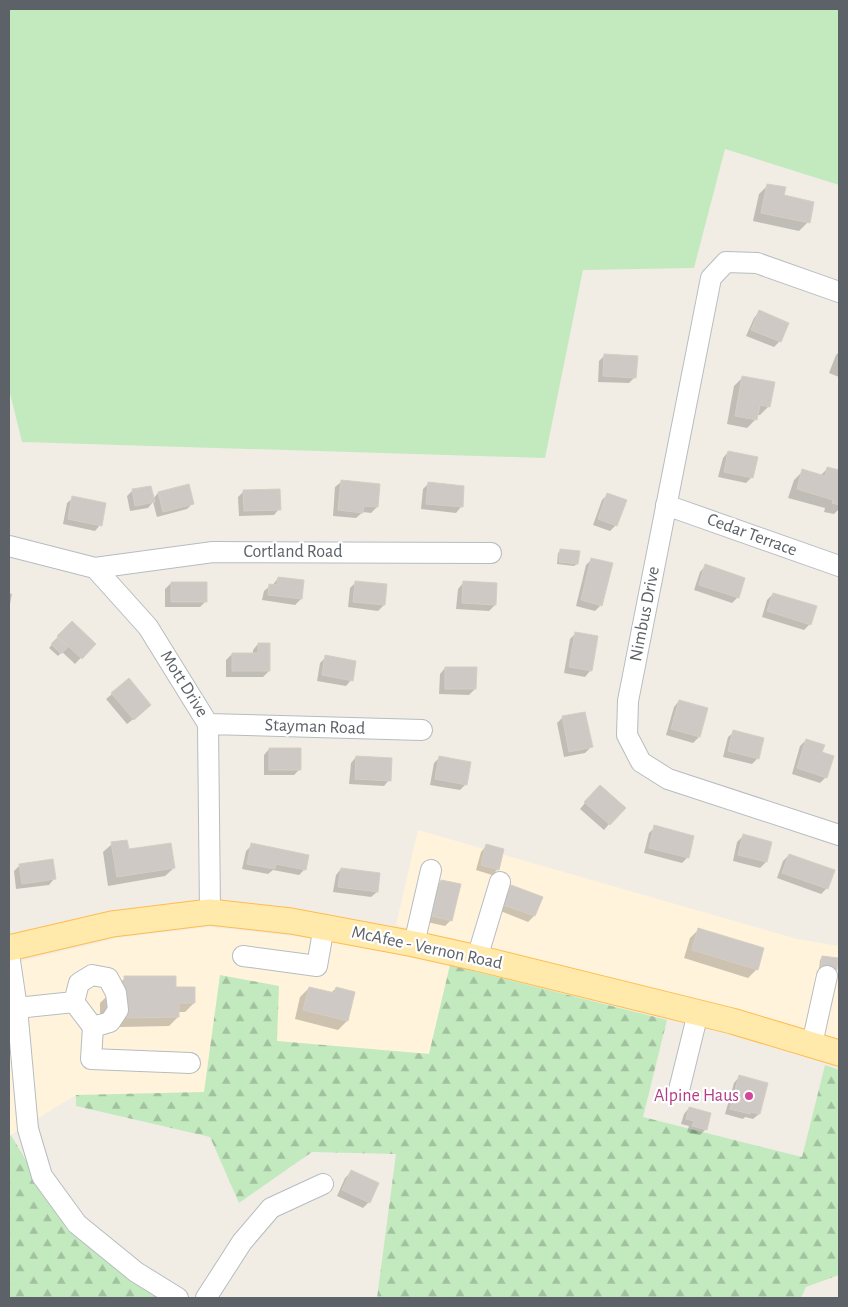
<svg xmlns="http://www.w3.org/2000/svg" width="848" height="1307" font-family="'Alegreya Sans',sans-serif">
<defs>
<pattern id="forest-firs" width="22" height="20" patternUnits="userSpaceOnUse" patternTransform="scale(1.25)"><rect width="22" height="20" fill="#c3eabf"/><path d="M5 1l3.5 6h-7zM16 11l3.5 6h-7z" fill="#a2c19f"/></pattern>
</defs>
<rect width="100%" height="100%" fill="#f1ede5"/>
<path fill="#fff3db" d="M418,830l379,109 42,7v97l-42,-15 -401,-103z
M209,927l112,12 129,26 -21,89 -153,-13 -72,51 -128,3 -67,41v-172l109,-26z"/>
<path fill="url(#forest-firs)" d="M450,965l217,55 -24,97 159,40 23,-92 14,5v205l-33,12 -5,11h-424l19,-144 -84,-2 -73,51 -29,-66 -134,-31v-11l128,-3 16,-117 59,11 -2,55 152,13z
M11,1135l56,95 90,68h-148v-162z"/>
<path fill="#c3eabf" d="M9,9h830v176l-114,-36 -31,119 -111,2 -38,188 -523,-16 -13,-53z"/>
<path fill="#0003" d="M768,185l40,37 -9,9 -46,-10 6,-27z
M759,312l21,29 -6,6 -28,-11 8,-18z
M839,352v25l-10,-4 7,-18z
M605,355l30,22 -6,6 -31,-1 1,-21z
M743,377l26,29 -9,9h-4v4l-9,9 -20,-4 7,-38z
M728,452l24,25 -6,6 -28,-6 5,-19z
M828,468l11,3v38l-5,5 -10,-2 1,-4 -37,-10 6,-18 9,-9 17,5z
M341,482l38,3 -2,22 -6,6 -8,-1 -7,6 -23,-2 2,-29z
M428,484l33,23 -5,6 -35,-4 2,-20z
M188,486l5,17 -6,6 -30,8 -4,-15 -5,6 -18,3 -3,-15 5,-5 21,8 5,-6z
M244,491l35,18 -5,6 -35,1 -1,-19z
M608,494l8,31 -6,6 -17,-6 9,-25z
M73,498l27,27 -5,6 -32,-7 4,-21z
M561,550l16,14 -3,2 -17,-2 1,-11z
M592,559l9,46 -6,6 -19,-5 10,-41z
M705,566l33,31 -6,6 -38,-13 6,-18z
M278,578l23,21 -6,6 -33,-5 2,-9 6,-5h2z
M356,582l28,23 -6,6 -30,-4 2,-19z
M171,583l35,18 -6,6h-35v-18z
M463,583l32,22 -6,6 -33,-2 2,-20z
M9,593l3,1 -3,15z
M773,594l37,30 -6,6 -42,-13 5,-17z
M72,622l22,22 -19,20 -13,-12 -4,4 -9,-8z
M576,633l20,4 -6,34 -5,6 -21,-4 6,-34z
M258,644l11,27 -6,6h-37v-17l6,-6h21v-4z
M326,657l25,23 -5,6 -29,-5 3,-18z
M445,668l30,21 -6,6 -30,-1 1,-20z
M112,694l32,17 -17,13 -21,-25z
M679,701l28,8 -8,28 -6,6 -27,-8 8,-28z
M563,717l28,30 -6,6 -21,4 -7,-34z
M734,732l24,26 -6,6 -29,-7 5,-20z
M806,740l15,13 5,24 -6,6 -28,-9 8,-28z
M269,749l31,20 -6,6h-30v-20z
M356,757l33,23 -5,6 -35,-2 2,-21z
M439,758l27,26 -6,6 -30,-5 4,-22z
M594,792l15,32 -5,6 -24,-21z
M655,827l33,30 -6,6 -38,-10 5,-20z
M743,836l27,6 -4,20 -6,6 -27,-7 4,-19z
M112,844l16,7 46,17 -9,8 -57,10 -5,-34z
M252,845l53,24 -6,6 -26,-5 -5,4 -26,-5 4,-18z
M486,846l12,23 -6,6 -16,-5 5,-18z
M789,855l38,33 -6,6 -44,-16 6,-17z
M20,865l34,14 -5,6 -33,4 -2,-18z
M341,869l36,23 -6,5 -38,-5 3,-17z
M441,881l10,39 -6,6 -18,-4 8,-35z
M511,886l30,12 -7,18 -6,6 -30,-12 7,-18z
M699,929l58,40 -9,9 -64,-20 6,-20z
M822,957l13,12 -2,2 -14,-2 1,-9z
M125,978l50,10 19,15 -9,9h-7v5l-9,9 -50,1 -19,-9v-15z
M309,988l22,5 5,-5 18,4 -7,29 -9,9 -43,-11 5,-22z
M739,1077l20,37 -6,5 -8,-2 -2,2 -18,-5 9,-31z
M689,1108l17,21 -6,6 -13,-3 2,-6 -8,-2 3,-10z
M351,1172l18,30 -6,6 -26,-12 8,-18z"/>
<path fill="#cec9c4" stroke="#d6cec2" d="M767,184l19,3 -2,8 30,7 -4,21 -49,-10z
M759,310l30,13 -8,19 -30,-12z
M604,354l34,2 -2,22 -33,-2z
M742,376l33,6 -5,25 -10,-2 -3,15 -22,-4z
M728,451l30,6 -5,21 -29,-6z
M827,467l12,3v35l-7,-2 1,-3 -36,-11 5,-20 23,7z
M341,480l39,4 -2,23 -14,-1 -1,7 -25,-3z
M428,482l36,4 -1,21 -37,-3z
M189,484l5,20 -31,8 -5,-20z
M151,486l4,16 -20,4 -3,-17z
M280,489l1,21 -37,1 -1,-21z
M607,493l20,7 -10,26 -19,-7z
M72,496l34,7 -4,23 -34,-7z
M560,549l20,2 -2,13 -19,-2z
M591,558l22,5 -11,43 -21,-6z
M705,564l40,14 -6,20 -40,-13z
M278,577l26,3 -2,19 -34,-4 1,-11 8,1z
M355,581l32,3 -2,21 -32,-3z
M463,581l34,2 -1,22 -34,-2z
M171,582h36v20h-36z
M773,593l44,13 -6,19 -44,-14z
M72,621l24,23 -14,15 -25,-23z
M575,632l23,4 -6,35 -23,-4z
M58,637l10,10 -7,7 -10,-10z
M258,643h12v28h-38v-18h26z
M325,655l31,6 -3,20 -31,-6z
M445,667h32l-1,22h-31z
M129,678l22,27 -17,15 -23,-27z
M679,700l29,8 -8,29 -29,-8z
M585,712l8,35 -24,5 -7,-36z
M733,730l31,8 -5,21 -31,-8z
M806,739l19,6 -3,7 12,4 -7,22 -30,-10z
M269,748h32v22h-32z
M356,756l36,2 -1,23 -36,-2z
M439,756l32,6 -4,23 -32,-6z
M600,785l26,23 -16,17 -26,-23z
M654,825l40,11 -5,22 -40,-10z
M743,834l29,8 -5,20 -29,-7z
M127,840l2,9 42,-6 4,25 -58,9 -6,-35z
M251,843l58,12 -3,15 -30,-6 -1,5 -28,-5z
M486,844l18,5 -5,21 -18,-5z
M789,854l46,16 -7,19 -46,-16z
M53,859l3,20 -34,5 -3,-20z
M341,868l39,5 -2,19 -40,-5z
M441,880l20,4 -9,37 -20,-5z
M511,885l32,12 -8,19 -32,-11z
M698,928l66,20 -6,22 -66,-20z
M822,956l16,2 -1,12 -16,-3z
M124,976h52v11h19v16h-16v14l-52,1z
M309,987l26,6 1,-6 19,5 -7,29 -45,-11z
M739,1075l29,8 -8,31 -10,-2v2l-20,-5z
M689,1107l22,6 -4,17 -15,-4 2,-5 -8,-2z
M351,1170l28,13 -9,20 -28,-13z"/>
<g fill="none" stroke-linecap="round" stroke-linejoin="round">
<defs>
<path id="minor" d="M839,292l-82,-29 -31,-1 -15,16 -83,423 -1,34 14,27 27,17 171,56
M666,505l173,61
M9,546l86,22 53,59 60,97 2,188
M95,568l118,-16 278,1
M208,724l214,6
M414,944l17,-74
M9,954l8,54 11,121 14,47 35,48 59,48 42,26
M243,956l74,10 7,-40
M477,958l23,-76
M92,975l16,3 8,15 2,17 -8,12 -17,5 -19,-25 5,-19z
M17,1008l57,-6
M93,1027l-2,32 99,4
M812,1044l15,-68
M679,1090l19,-77
M206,1298l36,-56 29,-34 52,-24"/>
<path id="major" d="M9,948l103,-24 98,-12 81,9 123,23 63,14 255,63 107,32"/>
</defs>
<use href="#minor" stroke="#b7bcc0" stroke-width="22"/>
<use href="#major" stroke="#ffbc4f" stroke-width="27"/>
<use href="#minor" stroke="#fff" stroke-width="20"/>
<use href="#major" stroke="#ffe9ab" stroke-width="25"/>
</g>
<circle fill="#d1479c" stroke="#fff" stroke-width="2" cx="749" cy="1096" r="5"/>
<g text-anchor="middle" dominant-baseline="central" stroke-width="4.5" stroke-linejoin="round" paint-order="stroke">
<g font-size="18" fill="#5c6267" stroke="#fff">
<text transform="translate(752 535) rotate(20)">Cedar Terrace</text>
<text x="293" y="552">Cortland Road</text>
<text transform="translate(645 614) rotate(-79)">Nimbus Drive</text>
<text transform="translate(184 684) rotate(58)">Mott Drive</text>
<text transform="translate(315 727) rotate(2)">Stayman Road</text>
<text transform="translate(427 948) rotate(12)">McAfee - Vernon Road</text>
</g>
<g font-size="18" fill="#b23c85" stroke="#fff" text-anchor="end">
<text x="739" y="1096">Alpine Haus</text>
</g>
</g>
<rect width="848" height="1307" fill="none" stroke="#5c6267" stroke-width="20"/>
</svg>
